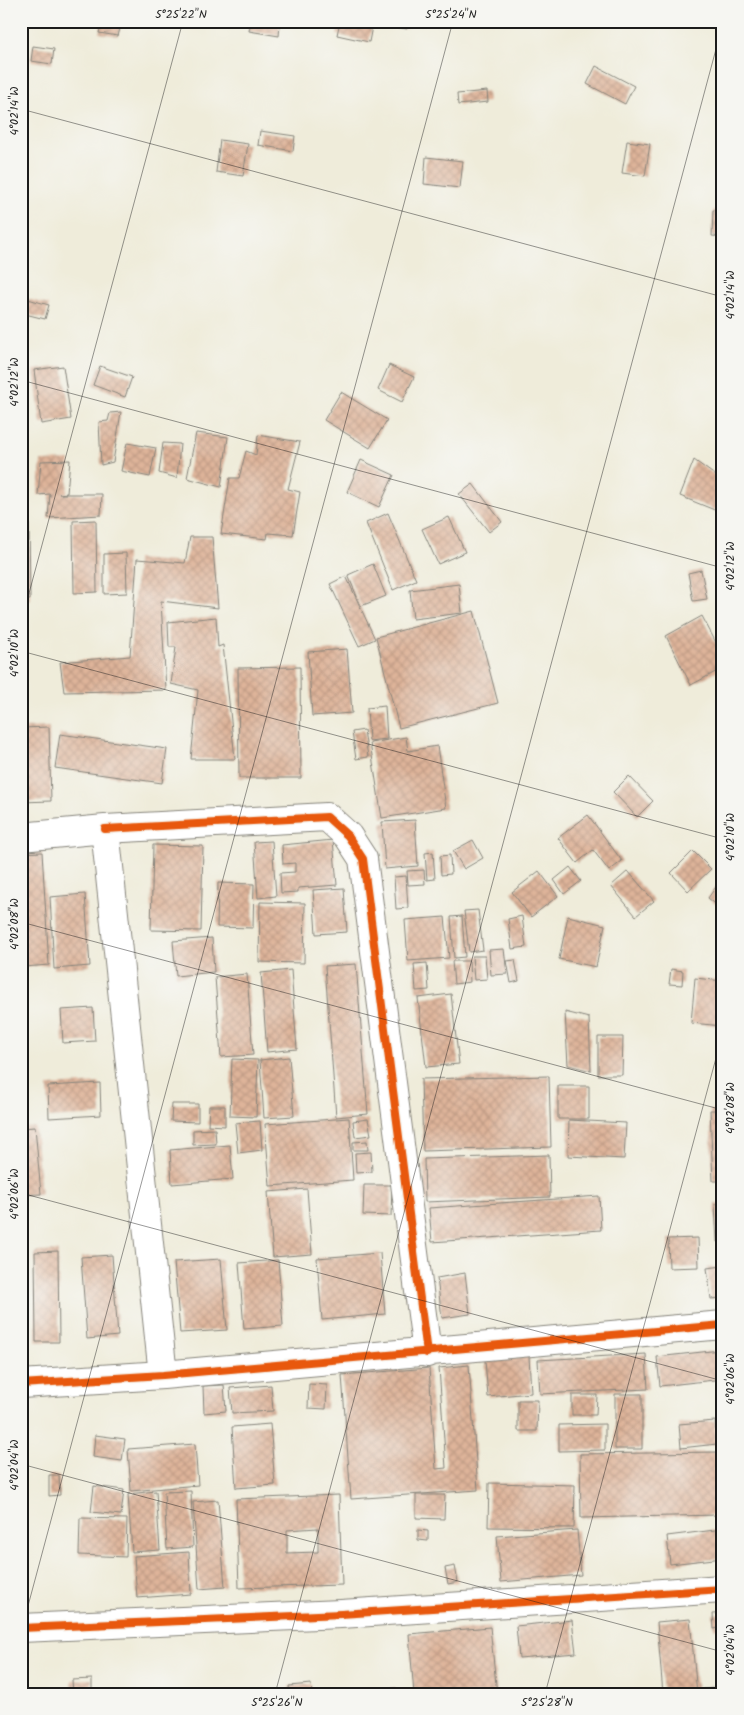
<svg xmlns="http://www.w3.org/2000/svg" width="744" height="1715" font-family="Kalam,sans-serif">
<defs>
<pattern id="building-cross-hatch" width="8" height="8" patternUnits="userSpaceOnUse" patternTransform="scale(1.25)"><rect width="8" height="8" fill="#deb49a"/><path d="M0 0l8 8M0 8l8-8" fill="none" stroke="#be9a84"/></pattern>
</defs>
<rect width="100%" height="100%" fill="#f6f6f2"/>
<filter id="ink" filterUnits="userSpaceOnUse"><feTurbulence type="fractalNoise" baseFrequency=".02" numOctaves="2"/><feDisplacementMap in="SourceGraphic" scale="10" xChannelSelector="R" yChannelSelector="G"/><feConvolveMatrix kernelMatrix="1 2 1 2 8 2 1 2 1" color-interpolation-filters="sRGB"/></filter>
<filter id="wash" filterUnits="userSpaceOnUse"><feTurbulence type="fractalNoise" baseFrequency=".0096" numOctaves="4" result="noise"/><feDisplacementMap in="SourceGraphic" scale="20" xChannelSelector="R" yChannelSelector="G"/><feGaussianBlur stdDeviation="1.12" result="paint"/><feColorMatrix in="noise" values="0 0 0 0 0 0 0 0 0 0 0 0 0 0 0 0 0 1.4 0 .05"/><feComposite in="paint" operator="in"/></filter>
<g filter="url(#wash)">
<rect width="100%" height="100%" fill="#efecda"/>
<g id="blocks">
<path fill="url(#building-cross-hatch)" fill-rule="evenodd" d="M102,21h20l-4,15 -19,-3z
M251,21l29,3 -1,12 -30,-5z
M340,21h33l-4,21 -32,-7z
M379,21h30l-2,8 -29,-5z
M33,46l21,3 -2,15 -21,-3z
M596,66l38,20 -9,18 -38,-20z
M487,91l1,11 -30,3 -1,-11z
M260,131l35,5 -2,15 -35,-6z
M220,140l28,4 -5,32 -27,-4z
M627,141l23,3 -5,32 -23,-3z
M426,157l37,4 -3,27 -36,-4z
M713,210l10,1v26l-11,-1z
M21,297l28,8 -4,14 -24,-6z
M389,365l25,12 -12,25 -24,-12z
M63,366l8,53 -30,5 -7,-54z
M100,366l32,11 -7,20 -32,-12z
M341,392l46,28 -17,28 -46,-28z
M121,412l-8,50 -12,3 -2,-43 9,-1 2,-8z
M196,433l32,4 -7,50 -34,-9z
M258,435l42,7 -12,47 12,3 -7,43 -25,-2 -1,6 -46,-5 9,-56h9l7,-27 10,4z
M127,443l29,5 -6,29 -29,-6z
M163,443l17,1 -3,34 -18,-5z
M70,460l-3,33 -8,1h43l-1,21 -53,3 2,-24 -12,1 3,-34z
M361,460l33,15 -15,32 -32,-15z
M694,460l29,21v13l-6,17 -37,-15z
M473,484l29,38 -13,10 -30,-38z
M388,513l28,67 -23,10 -27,-67z
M21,517h8l1,83h-9z
M449,517l16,35 -27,12 -16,-35z
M96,520l1,72 -23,1 -1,-72z
M190,537h22l6,71 -57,-7 5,89 -102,2 -4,-30 70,-6 7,-97 48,4z
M126,553l1,40 -23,1v-40z
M373,564l13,32 -25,10 -13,-31z
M701,570l6,29 -14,2 -5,-28z
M346,576l29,63 -16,7 -29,-62z
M459,584l3,29 -49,6 -3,-29z
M474,611l24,92 -99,25 -23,-91z
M702,616l21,40v12l-32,17 -25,-49z
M216,617l2,30 5,-2 12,114h-44l7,-69 -27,-6 5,-37h-7l-1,-25z
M347,649l5,64 -40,3 -4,-64z
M300,667l1,111h-62l-1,-110z
M385,706l2,33 -18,2 -2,-33z
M49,727l2,74 -30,1v-74z
M364,730l4,27 -12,2 -4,-27z
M60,734l107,15 -5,34 -107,-15z
M406,737l2,14 29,-5 9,62 -64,10 -12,-75z
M629,776l24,25 -16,16 -24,-25z
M588,815l34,46 -13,10 -16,-21 -16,13 -19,-25z
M415,820l3,46 -33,3 -3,-47z
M333,840l4,45 -39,3v4l-17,1 -1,-20 15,-1v-9l-12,1 -1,-19z
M473,840l10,18 -19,11 -11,-18z
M272,841l4,55 -18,2 -4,-56z
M153,845l50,1 -2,85 -50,-1z
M693,851l18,18 -23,22 -17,-18z
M42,852l7,113 -25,2 -3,-31v-83z
M433,852l2,27 -8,1 -2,-27z
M450,855l1,19 -10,1 -1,-19z
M570,867l11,14 -17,13 -10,-14z
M424,870l1,14 -17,1 -1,-14z
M539,871l19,25 -27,21 -19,-25z
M628,871l26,30 -18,15 -25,-30z
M406,876l2,32 -12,1 -2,-32z
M720,881l3,2v27l-15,-12z
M218,883l36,1 -1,44 -36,-1z
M344,888l3,44 -31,2 -3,-44z
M85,894l5,72 -36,3 -4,-72z
M260,902l45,1 -1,60 -45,-1z
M478,910l5,40 -14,2 -5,-41z
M462,916l3,41 -11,1 -3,-41z
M522,916l4,31 -14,2 -4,-30z
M568,916l37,9 -9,42 -37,-8z
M445,917l4,41 -41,3 -3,-41z
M212,938l2,34 -38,4 -3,-35z
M504,949l3,25 -16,1 -2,-25z
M472,956h13l2,23 -13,1z
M515,960l4,21 -8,2 -4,-22z
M452,961h17l1,21 -16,2z
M427,963l2,27 -13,1 -2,-27z
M356,964l12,150 -32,3 -11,-151z
M671,969l12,2 -1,14 -13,-1z
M291,970l6,79 -30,3 -6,-79z
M247,974l6,81 -32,2 -6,-80z
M695,978l28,3v45l-32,-3z
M451,994l8,70 -33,3 -8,-69z
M93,1008l2,33 -32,2 -2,-33z
M565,1012l24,6 2,53 -23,-6z
M598,1037h25l-1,38h-24z
M289,1057l5,59 -30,2 -4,-58z
M232,1059l26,1 -2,57 -26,-1z
M549,1076l2,71 -128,4 -2,-72z
M100,1083l1,32 -52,3 -1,-32z
M558,1086h31v33h-31z
M172,1104h26v18l-27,-1z
M209,1106h16v20l-17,-1z
M710,1110h13v71h-10z
M349,1118l4,62 -83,6 -5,-62z
M368,1119l3,16 -16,2 -2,-16z
M569,1120l57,3 -2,36 -56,-3z
M260,1121l2,29 -24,3 -3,-30z
M35,1127l6,67 -20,1v-67z
M215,1129l1,15 -23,1v-15z
M367,1141l1,9h-15v-8z
M230,1145l3,34 -61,5 -2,-34z
M371,1152l1,20 -16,1 -1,-20z
M549,1155l1,42 -125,5 -1,-43z
M364,1185h28l-1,31 -28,-1z
M307,1189l5,65 -39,3 -5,-65z
M599,1196l2,34 -169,12 -3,-34z
M715,1204h8v37l-6,1z
M698,1238l1,29 -30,1 -1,-29z
M58,1251l1,91h-23l-1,-90z
M380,1253l5,61 -63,6 -5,-62z
M112,1255l6,81 -31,3 -6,-82z
M221,1259l6,71 -47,3 -6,-71z
M278,1260l5,66 -39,3 -5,-66z
M723,1266v32l-12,1 -4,-31z
M465,1273l5,41 -28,4 -5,-40z
M720,1350l3,29 -63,7 -3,-29z
M646,1354l2,35 -108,5 -2,-34z
M529,1356l2,37 -43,4 -3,-37z
M469,1365l9,125 -127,9 -9,-124 87,-7 7,101 10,-1 -7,-100z
M309,1384l18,1 -1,24 -18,-1z
M224,1385l2,26 -22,2 -1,-27z
M271,1385l2,26 -41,2 -2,-25z
M615,1394h27v55h-27z
M572,1395h25l-1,20h-24z
M518,1400h20l-1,31h-19z
M715,1421l2,23 -36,4 -2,-24z
M270,1424l5,61 -39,3 -4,-61z
M605,1424v26l-46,1v-26z
M95,1435l30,4 -3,22 -29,-4z
M195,1444l3,41 -67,6 -3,-42z
M718,1452l1,63 -138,3 -1,-64z
M49,1475h10l1,20 -11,1z
M489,1483l86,2 -1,43 -86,-1z
M94,1486l30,4 -3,25 -30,-3z
M156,1491l4,59 -28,2 -4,-58z
M191,1491l2,56 -26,2 -3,-57z
M339,1495l3,90 -103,3 -3,-89zM318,1528v24l-31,1v-23z
M416,1495h29l-1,24 -28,-1z
M218,1500l7,87 -26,2 -6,-87z
M80,1518l47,1 -1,38 -47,-2z
M723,1529v29l-53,6 -3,-28z
M418,1530l10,1v10l-10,-1z
M577,1530l4,45 -80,7 -4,-46z
M189,1552l2,42 -54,4 -3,-42z
M455,1566l3,16 -10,2 -3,-16z
M723,1613v14l-9,2 -1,-15z
M690,1619l7,75h-34l-6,-72z
M572,1620l4,33 -57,5 -3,-32z
M490,1627l7,67h-83l-5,-60z
M92,1679v15h-19l-1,-14z
M311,1684l1,10h-22l-1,-8z
M723,1687v7h-19l-1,-5z
M396,1688v6h-22v-4z"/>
</g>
</g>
<g filter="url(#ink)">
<use href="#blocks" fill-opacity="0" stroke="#86847b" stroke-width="1"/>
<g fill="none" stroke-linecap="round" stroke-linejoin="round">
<defs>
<path id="street" d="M105,829l222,-12 21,19 15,23 64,494
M21,837l84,-8 58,546
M21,1384l142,-9 560,-50
M21,1628l320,-14 382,-25"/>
</defs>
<use href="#street" stroke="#86847b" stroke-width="30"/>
<use href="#street" stroke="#fff" stroke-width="28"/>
<defs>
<path id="cycleway" d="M105,829l222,-12 21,19 15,23 64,494
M21,1384l142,-9 560,-50
M21,1628l320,-14 382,-25"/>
</defs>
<use href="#cycleway" stroke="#f6f6f2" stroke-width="11"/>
<use href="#cycleway" stroke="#e8590c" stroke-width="8"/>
</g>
</g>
<path fill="none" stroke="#1c1c1c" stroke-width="1" stroke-opacity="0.45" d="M704,21l19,5M21,109l702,188M21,380l702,188M21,623l162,-602M21,651l702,188M21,922l702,188M21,1193l702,188M21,1464l702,188M21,1632l432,-1611M275,1694l448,-1671M545,1694l178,-662"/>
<rect width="744" height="1715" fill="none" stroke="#f6f6f2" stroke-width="55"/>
<rect x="28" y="28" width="688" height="1660" fill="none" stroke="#1c1c1c" stroke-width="2"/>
<g font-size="12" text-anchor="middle" fill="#1c1c1c">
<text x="181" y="18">5°25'22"N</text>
<text x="451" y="18">5°25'24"N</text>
<text transform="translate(14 111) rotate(-90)" y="4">4°02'14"W</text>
<text transform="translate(730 295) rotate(-90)" y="4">4°02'14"W</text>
<text transform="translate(14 382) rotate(-90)" y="4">4°02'12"W</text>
<text transform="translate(730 566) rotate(-90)" y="4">4°02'12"W</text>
<text transform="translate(14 653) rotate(-90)" y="4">4°02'10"W</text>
<text transform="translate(730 837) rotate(-90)" y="4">4°02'10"W</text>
<text transform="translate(14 924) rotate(-90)" y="4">4°02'08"W</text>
<text transform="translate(730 1108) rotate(-90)" y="4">4°02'08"W</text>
<text transform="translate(14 1194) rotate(-90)" y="4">4°02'06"W</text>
<text transform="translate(730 1379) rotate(-90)" y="4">4°02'06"W</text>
<text transform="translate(14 1465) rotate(-90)" y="4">4°02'04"W</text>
<text transform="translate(730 1650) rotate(-90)" y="4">4°02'04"W</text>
<text x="277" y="1706">5°25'26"N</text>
<text x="547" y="1706">5°25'28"N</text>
</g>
</svg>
